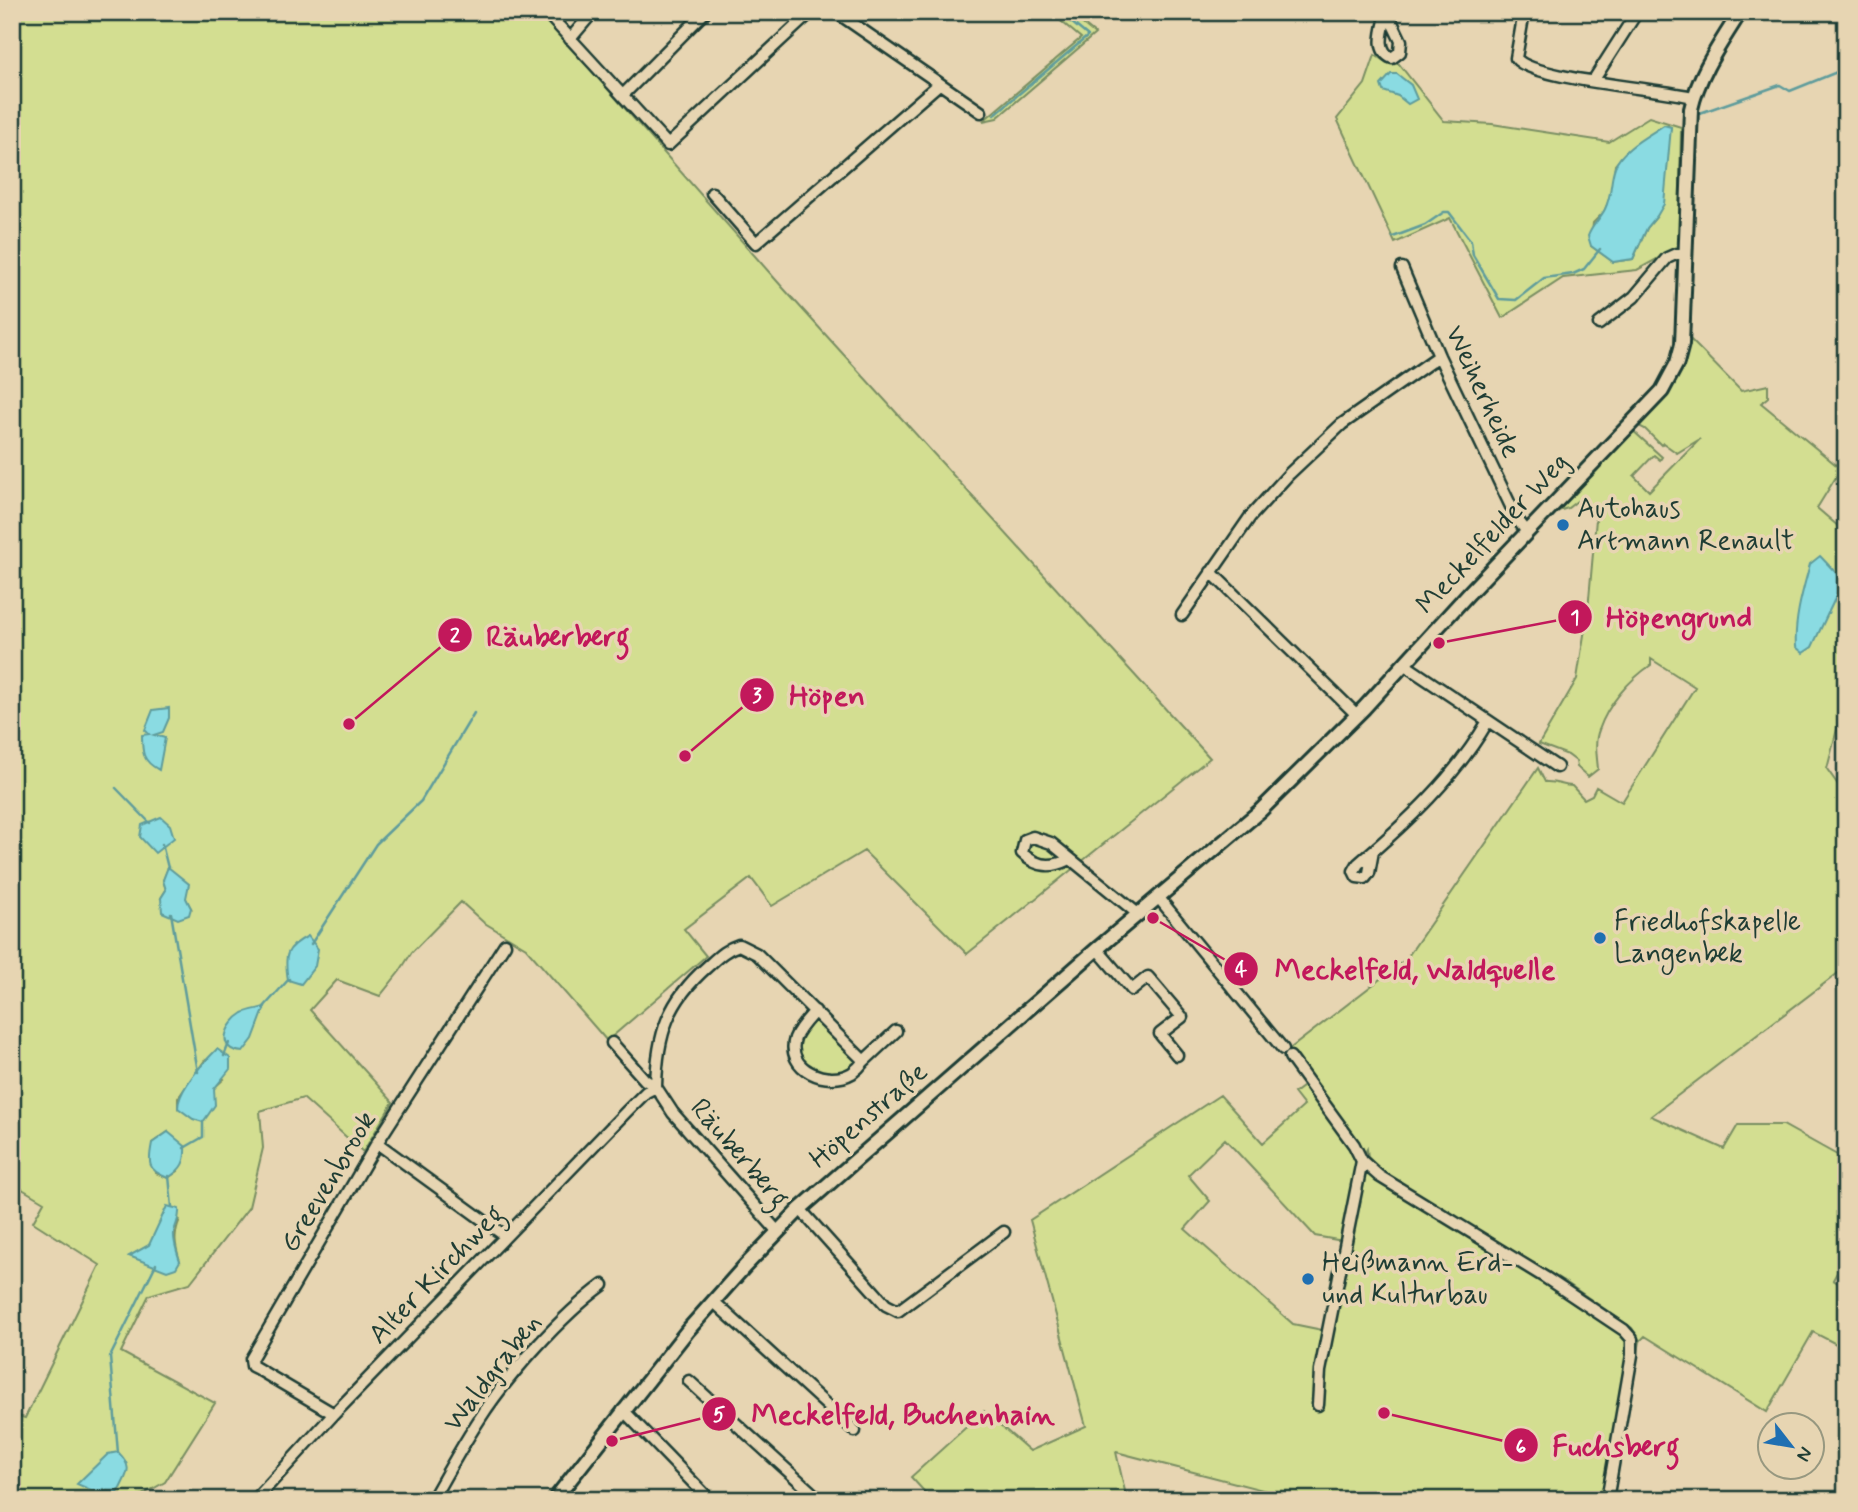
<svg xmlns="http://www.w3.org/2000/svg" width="1858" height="1512" font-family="Mynerve,sans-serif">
<rect width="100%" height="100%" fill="#e7d5b2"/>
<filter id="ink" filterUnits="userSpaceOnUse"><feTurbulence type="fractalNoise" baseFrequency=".0143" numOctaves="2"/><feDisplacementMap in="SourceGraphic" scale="14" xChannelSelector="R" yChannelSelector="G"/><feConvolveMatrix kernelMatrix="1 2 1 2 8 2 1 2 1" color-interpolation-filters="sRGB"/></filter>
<g filter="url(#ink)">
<path fill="#d3de91" stroke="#798e62" stroke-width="2" fill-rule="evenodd" d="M12,12h528l244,277 426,469 -243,196 -103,-103 -92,55 -21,-28 -67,51 22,27 -99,85 -81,-93 -43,-26 -22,-20 -49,50 -12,19 -20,25 -43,-16 -27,30 83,92 -30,50 -60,-54 -43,13 3,37 -14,59 -59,76 -41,12 -28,57 94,51 -50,79 -32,18h-121v-86l13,4 75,-153 -67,-43 11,-20 -32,-19zM168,868l23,40 -30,-10 5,-8 -3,-10zM205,1060l19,19 -11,10 -35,19v-10zM168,1132l10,39 -10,7 -12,-5 -4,-30zM180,1219c-7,16 -5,26 0,42l-50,-5 19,-11z
M1050,12h18l27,22 -98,84 -14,3 98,-83z
M1375,55l12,8 12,1 45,57 48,3 117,18 40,-25 32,10 -2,120 -42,23 -74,8 -61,40 -52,-100 -55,25 -58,-124 28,-35zM1664,125l7,2 -14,89 -10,12 -14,31 -20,3 -22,-16 2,-23 11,-11 8,-20 3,-27 11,-13z
M1690,339l51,52 27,-6v12l-7,6 80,66 -24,39 29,25v160l-19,76 19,27v171l-195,149 73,33 14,-24h45l63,35v96l-13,24 13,8v61l-33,-17 -46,80 -122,-76 -5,5 -28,159h-311l-185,-48 11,48h-195l-21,-23 73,-66 46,40 56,-25 -56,-206 190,-125 43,48 41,-37 -10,-13 16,-12 -23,-30 119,-92 132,-191 7,14c12,-1 17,4 27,4l12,13 8,-4 4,-8 26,15 73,-115 -44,-28v6c-22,15 -43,39 -52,65 -5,12 -2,27 -1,39l-10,8 -11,-10 -1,-6 -8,-6 -29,-11 38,-65 11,-69 8,-91 -19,-18 -9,7 -10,3 13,-15 -1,-2 61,-65 31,28 -2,3 -6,-5 -20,21 15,15 51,-52 -23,14 -14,-10 -2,2 -16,-16 -10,-5 47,-64zM1225,1139l90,97 28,5 16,-77 8,-15 1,8 12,12 74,49 1,-2 112,67 65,45 7,11 -64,-34 -28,-21 -91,-54 -91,-60 -33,162 -39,-8 -108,-95 25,-28 -22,-26z
M815,1012l49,49 -13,12 -31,3 -19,-11 -6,-26z"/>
<path fill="#8adbe2" stroke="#5f9c9c" stroke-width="2" d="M1391,74h6l14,11 6,14 -9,5 -10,-8 -15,-5 -2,-6z
M1664,125l7,2 -7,77 -7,12 -10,12 -14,31 -20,3 -22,-16 -3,-10c4,-11 12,-17 17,-27 7,-14 5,-28 10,-42 6,-18 35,-32 49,-42z
M1820,556l18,19 2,13 -28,59 -9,6 -7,-6c-2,-28 7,-57 14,-83z
M169,708v10l-6,14 -9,3 11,3 -6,32c-17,-9 -17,-18 -17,-35l7,-1 -4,-4 8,-20z
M161,817l9,8 4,13 -19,15 -15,-16 2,-12z
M168,867l21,17 -3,14 5,10 -2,7 -11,4 -16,-7 -1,-14 5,-8 -3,-10z
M308,936l10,13 -3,17 -14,18 -13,-4c-4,-25 -3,-32 20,-44z
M265,1007l-12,32 -10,13c-29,-2 -17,-29 0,-39 6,-3 15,-4 22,-6z
M217,1049l13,9v11l-16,20 1,16 -12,17 -10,-3 -15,-11c0,-19 26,-46 39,-59z
M168,1132l17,14c1,16 -3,23 -17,32 -21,-8 -20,-15 -16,-35z
M167,1206l12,3c1,10 -3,14 -5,23 -1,10 3,20 6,29l-4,7 -9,3 -38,-15 20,-11z
M118,1452c17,17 8,22 0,41l-27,-3 -14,-6 31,-30z"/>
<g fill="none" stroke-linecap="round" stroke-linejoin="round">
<path stroke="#5f9c9c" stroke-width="2.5" d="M1700,113l80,-28 10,6 47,-19
M994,115l94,-79 -29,-24
M1393,237l32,-12 19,-13h5l22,29 2,14 26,44 17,1 28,-22 29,-4 11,-5 16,-20
M116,788l34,35
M162,844l6,24
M171,913l27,159
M311,944l65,-100 45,-43 53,-88
M263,1008l26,-29
M224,1056l5,-13
M184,1148l19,-11v-16
M169,1176l3,31
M118,1453l-8,-96 46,-93
M100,1500l4,-11"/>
<defs>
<path id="minor" d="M546,12l122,133 143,-133
M836,12l145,100
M1387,12l14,29 -1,11 -8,6c-18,-8 -8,-30 -5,-46z
M1524,12l-8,46c13,21 146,31 177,39
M570,39l23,-27
M1593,81l44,-69
M623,95l82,-83
M712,193l44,50 183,-159
M1402,268l37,88 78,163 10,13
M1599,324l35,-27 33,-39 9,-4h9
M1211,572l146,143
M1182,615l68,-98 39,-43 53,-50 97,-68
M1405,665l152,102
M1373,851l-4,22 -4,5 -8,-1 -3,-6 4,-7c48,-41 97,-86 130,-143
M1068,860c-16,8 -32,7 -46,-7l3,-13 8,-3 18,6 87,71
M1158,897l125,152
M1097,949l35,41 16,-13 34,40 -22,17 17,21
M612,1043l33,37 11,7 17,26 105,119
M1290,1057l64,88 8,16 17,15 167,102 78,52 8,9v16l-25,145
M864,1061l32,-30
M656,1087c1,-53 12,-86 52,-121 10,-9 18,-17 31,-21l18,9 107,107c-3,4 -8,9 -12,12 -24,14 -67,-3 -57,-35 4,-10 13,-19 20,-27
M377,1143l128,93
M800,1209l86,96 12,6 106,-79
M713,1301l142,130
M689,1381l131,119
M1318,1405l2,-34 42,-210
M623,1410l87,90
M334,1414l-78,-46 -4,-2 -1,-7 126,-216 128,-199
M255,1500l79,-86 292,-302 20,-20 10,-5
M432,1500c15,-27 30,-54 47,-80 27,-43 83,-105 124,-135"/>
<path id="major" d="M554,1500l134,-170 57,-64 55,-57 297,-260 163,-138 104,-103 105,-115 193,-202 15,-28 5,-19 9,-235c8,-36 30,-66 49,-97"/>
</defs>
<use href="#minor" stroke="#1f3d34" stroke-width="15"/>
<use href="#major" stroke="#1f3d34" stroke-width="18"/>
<use href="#minor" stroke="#e7d5b2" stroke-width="10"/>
<use href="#major" stroke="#e7d5b2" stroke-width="12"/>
</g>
</g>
<g fill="#1f6fb2" stroke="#e7d5b2" stroke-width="2.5">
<circle cx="1563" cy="525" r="7"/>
<circle cx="1600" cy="938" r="7"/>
<circle cx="1308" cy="1279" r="7"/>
</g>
<g text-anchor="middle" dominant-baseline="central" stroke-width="7" stroke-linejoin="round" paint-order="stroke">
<g font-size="28" fill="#1f3d34" stroke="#e7d5b2">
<text transform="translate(1482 392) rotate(65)">Weiherheide</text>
<text transform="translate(1493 534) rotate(-47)">Meckelfelder Weg</text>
<text transform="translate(869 1116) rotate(-41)">Höpenstraße</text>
<text transform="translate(739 1154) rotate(49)">Räuberberg</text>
<text transform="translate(329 1182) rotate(-59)">Greevenbrook</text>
<text transform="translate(437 1275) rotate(-46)">Alter Kirchweg</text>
<text transform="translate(493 1373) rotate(-52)">Waldgraben</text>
</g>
<g font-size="28" fill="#1f3d34" stroke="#e7d5b2" text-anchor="start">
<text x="1577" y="509">Autohaus<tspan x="1577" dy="32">Artmann Renault</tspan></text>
<text x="1614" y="922">Friedhofskapelle<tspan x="1614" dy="32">Langenbek</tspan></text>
<text x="1322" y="1263">Heißmann Erd-<tspan x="1322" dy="32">und Kulturbau</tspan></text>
</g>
</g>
<path fill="none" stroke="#c2185b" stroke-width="2.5" d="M1439 643L1575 617M349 724L455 635M685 756L757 695M1153 918L1241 969M612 1441L719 1414M1384 1413L1521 1445"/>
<g fill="#c2185b" stroke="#e7d5b2" stroke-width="2.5">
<circle cx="1439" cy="643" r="7"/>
<circle cx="349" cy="724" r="7"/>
<circle cx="685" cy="756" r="7"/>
<circle cx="1153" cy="918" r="7"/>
<circle cx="612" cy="1441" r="7"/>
<circle cx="1384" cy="1413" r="7"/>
<circle cx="1575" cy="617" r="18"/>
<circle cx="455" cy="635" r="18"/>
<circle cx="757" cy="695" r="18"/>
<circle cx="1241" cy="969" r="18"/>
<circle cx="719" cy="1414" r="18"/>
<circle cx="1521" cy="1445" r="18"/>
</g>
<g font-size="21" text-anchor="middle" font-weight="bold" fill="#fff">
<text x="1575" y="624">1</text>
<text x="455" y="642">2</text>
<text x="757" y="702">3</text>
<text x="1241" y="976">4</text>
<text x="719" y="1421">5</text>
<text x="1521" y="1453">6</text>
</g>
<g font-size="30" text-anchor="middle" font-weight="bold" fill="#c2185b" stroke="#e7d5b2" stroke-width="7" stroke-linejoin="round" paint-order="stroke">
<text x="1679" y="627">Höpengrund</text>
<text x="558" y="646">Räuberberg</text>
<text x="827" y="705">Höpen</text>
<text x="1415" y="979">Meckelfeld, Waldquelle</text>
<text x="903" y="1424">Meckelfeld, Buchenhain</text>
<text x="1616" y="1456">Fuchsberg</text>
</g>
<rect width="1858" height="1512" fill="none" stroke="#e7d5b2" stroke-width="42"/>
<rect x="21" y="21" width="1816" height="1470" fill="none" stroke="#1f3d34" stroke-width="2.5" filter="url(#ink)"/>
<g transform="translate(1791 1446) rotate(121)"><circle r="33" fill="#e7d5b2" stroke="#979880" stroke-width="2"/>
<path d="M0-5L12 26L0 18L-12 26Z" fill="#1f6fb2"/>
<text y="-10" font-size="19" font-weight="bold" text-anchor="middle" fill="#1f3d34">N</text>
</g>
</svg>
